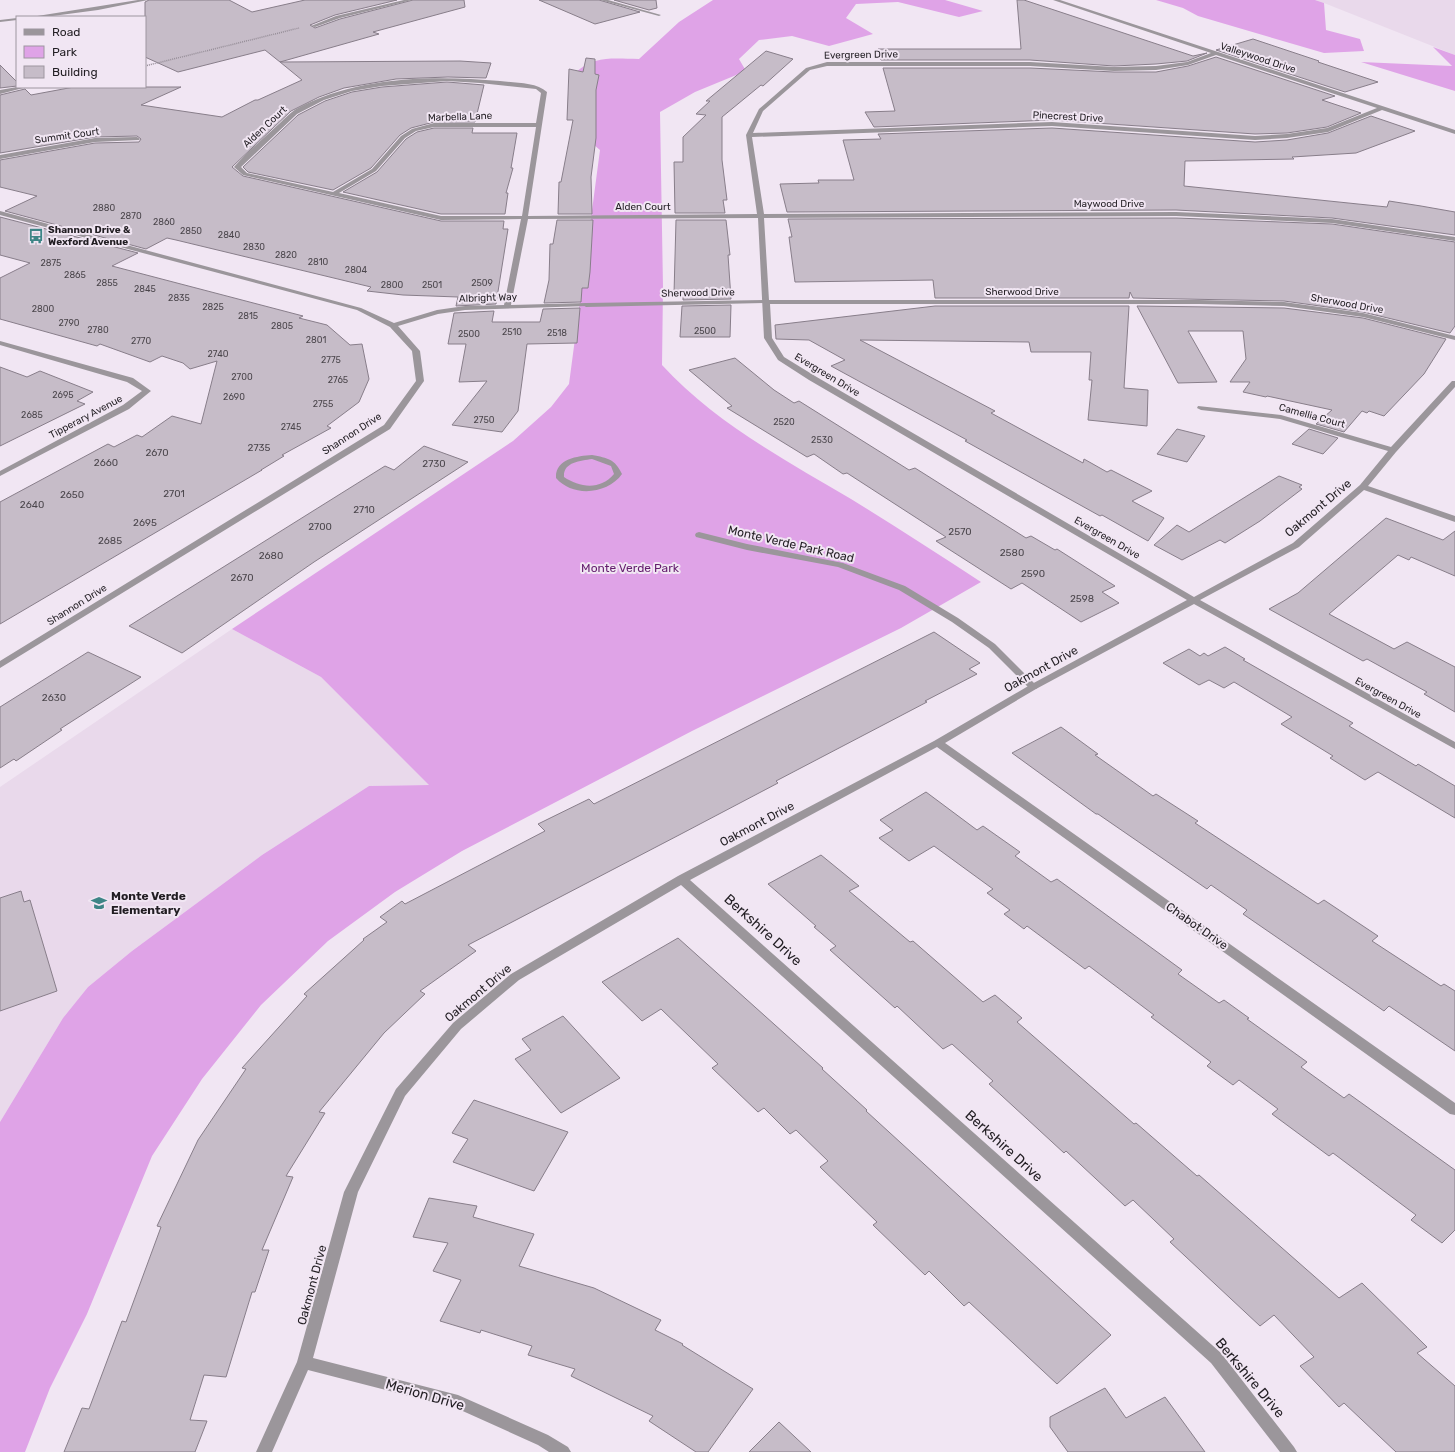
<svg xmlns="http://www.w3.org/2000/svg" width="1455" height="1452" font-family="Rubik,sans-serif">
<rect width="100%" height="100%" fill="#f1e6f3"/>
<path fill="#e9d9eb" d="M1315,0h140v55l-131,-52z
M232,629l89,48 109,108 -61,1 -107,69 -130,96 -44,36 -25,31 -63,104v-335z"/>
<path fill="#dfa3e7" d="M713,0h232l38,11 -24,6 -61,-15 -42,2 -10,14 27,16 -44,12 -37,-10 -33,4 -20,19 7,12 -51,21 -35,20 3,176 -1,77c52,57 123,95 189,134 44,27 87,55 130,83l-80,46 -209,103 -230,120 -67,41 -67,49 -67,64 -59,74 -50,77 -65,158 -37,74 -25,64h-25v-330l63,-104 25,-31 44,-36 130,-96 107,-69 60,-1 -108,-108 -89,-48 281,-188 38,-34 18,-23 31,-234 -25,-21 8,-32 14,-12 -22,-12c20,-18 38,-14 64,-14l40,-37z
M1156,0h159l9,3 2,27 34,9 4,12 -40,2 -126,-37 -15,-8z
M1433,47l22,8v36l-94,-29 91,4z"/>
<path fill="#c6bcc8" stroke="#887e8a" d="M149,0h80l23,12 53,-12h92l-62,15 -25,10 5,3 25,-9 73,-19h51l1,7 -92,25 6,2 -99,28 -15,-12 -87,22 -33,-15v-55z
M539,0h60l41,12 -45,12z
M614,0h42l1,8 -8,2z
M1017,0h7l169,56 14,-3 -20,8 -31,3 -42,2 -84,-6h-149l-3,-11h143z
M1253,39l66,22 -1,1 60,20 -33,10 -129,-42z
M766,51l27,8 -30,27 -2,-1 -39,32v43l5,40h-4l2,13h-50l-1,-51h9v-25l23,-22 -10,-1 14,-13h-4z
M1216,57l119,39 -13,4 39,13 -34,14 -40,6 -32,1 -203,-14 -178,7 -9,-15 30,-1 -12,-43h147l84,4h42l32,-6z
M586,58l9,1v15l4,1 -3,15v48l-5,39 1,37h-34l1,-32h2l12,-62h-6l2,-51 14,3z
M460,61l31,2 -5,15 -38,-1 -52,2 -52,9 -25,9 -28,14 -59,56 11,9 198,45h63l-1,8h5l-12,75 -40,2 2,-9 -55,-2 -36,-4 4,-4 -195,-47 -9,-2 -21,11 -141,-38 32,-15 -37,-9v-27l95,-17 44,-1 2,-3 -4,-3 -42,1 -95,16v-58l25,-6 6,6 43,-8h107l-40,18 81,12 33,-17h3l44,-20 -22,-18z
M0,65l17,17v4l-17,2z
M447,82l37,3 -9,37h-41l-23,6 -11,7 -29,33 -38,22 -85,-18 -5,-5 55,-52 27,-14 27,-9 30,-5z
M1371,116l44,15 -59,22 -64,4 2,2 -109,2 -1,25 203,21 2,-6 32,5 34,6v23l-123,-17 -156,-8 -389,2 -7,-28 39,-1 -1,-3h36l-11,-40 38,-1 -3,-5 174,-6 203,14 32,-2 41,-7z
M434,128h39l-1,5h45l-6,35h2l-7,25h2l-3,21h-64l-98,-22 34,-20 29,-33 11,-7z
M0,217l138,36 -26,13 191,50 -4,2 28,7 23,20 12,-1 7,35 -10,23 -32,24 4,2 -49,27 2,1 -23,14h1l-262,154v-122l108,-58 6,3 23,-12 5,2 30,-21 29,8 16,-63 -27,8 -7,-6 -21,-7 -12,6 -50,-18 -3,2 -97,-27v-41l30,-15 -30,-8z
M1176,218l156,6 123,18v84l-5,7 -87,-21 -79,-11 -151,-3 -3,-6 -1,6h-194l-2,-18 -138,2 -6,-45h3l-4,-18z
M557,220h36l-3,52 -2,16h-6l-1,14 -37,1 5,-23 1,-36h3z
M676,220h50l4,35h-2l3,44 -48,1v-6h-9z
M731,305l-1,32h-50l2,-31z
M935,306h194l-5,82 24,2 -1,36 -59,-6 4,-40h-3l2,-28h-60l-2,-10 -169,-2 135,71 -4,2 92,50 1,-4 23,13 4,-2 41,21 -20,10 32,17 -16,23 -46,-26 -2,1 -135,-75 2,-1 -136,-74 14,-6 -36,-20 -33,-1 -1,-14z
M1137,306l147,2 79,10 83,21 -22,35 -40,42 -15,-5 -2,2 -5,-2 -18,21 -28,-8 16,-14 -65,-14 -1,1 -23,-5 7,-10h-20l16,-23 -3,-28h-55l29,51 -39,1z
M580,308l-3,35 -50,1 -9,67 -16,21 -50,-7 35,-44 -28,1 7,-38h-18l6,-31 40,-2 -2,11h48l3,-13z
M735,358l39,32 20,13 5,-2 110,69 6,-2 111,70 5,-2 24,14 2,-1 58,37 -13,6 17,11 -38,19 -59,-39 -11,6 -75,-48 10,-4 -99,-64 -4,1 -29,-20 -7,3 -80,-49 5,-2 -43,-36z
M0,367l27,10 13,-6 53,21 -16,9 8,3 -85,42z
M1177,429l28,7 -18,26 -30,-8z
M1309,429l29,9 -15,16 -31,-10z
M424,446l44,16 -154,100 -132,91 -53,-27 256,-160 9,4z
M1279,476l23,9 -3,2 3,2 -42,32 -35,22 -5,-3 -38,20 -28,-15 23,-20 12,7z
M1386,518l57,22 12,-9v45l-44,-19 -2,3 -11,-5 -69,59 65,35 13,-7 48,25v45l-31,-18 3,-2 -60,-33 -4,2 -94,-52 29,-16z
M934,632l46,31 -11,6 8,5 -52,27 2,1 -151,79 2,2 -97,51 -213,111 8,6 -56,40 5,3 -41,39 -65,79 6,1 -39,63 7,1 -31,73h7l-14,42h-3l-26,85 -22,-2 -14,45 17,1 -12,31h-131l18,-44 7,1 33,-88 4,1 35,-95 -4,-1 41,-86 48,-71 -4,-1 65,-72 -3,-2 60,-54 -1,-1 24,-17 -7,-5 22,-16 3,3 140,-73 -7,-7 51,-25 5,5z
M1225,647l20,12 -2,1 110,63 -4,3 67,40 2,-2 37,22v32l-77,-46 -13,8 -35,-22 3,-2 -52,-32 11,-7 -58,-35 -10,6 -15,-8 -10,5 -36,-22 26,-14 11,7 4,-3 4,3z
M88,652l53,25 -81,52 2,1 -46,31 -2,-2 -14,9v-61z
M1061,727l37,27 -3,1 58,41 3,-2 42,27 -3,2 123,81 6,-4 54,36 -6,5 69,45 3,-2 11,7v60l-66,-45 -5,5 -141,-97 4,-4 -36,-25 -4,4 -109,-75h-2l-84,-61z
M926,792l51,38 6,-4 37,26 -5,4 36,26 6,-3 125,91 -4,4 41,29 5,-3 25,18 -2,1 60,43 -6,5 43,31 5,-4 106,76v60l-13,13 -31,-23 5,-5 -83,-62 -4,3 -57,-42 6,-5 -39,-29 -6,5 -26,-19 4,-4 -60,-45 3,-2 -65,-49 -4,3 -58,-43 -3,3 -20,-15 6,-4 -23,-17 6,-4 -59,-43 -25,15 -30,-23 14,-8 -13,-10z
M821,855l38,31 -10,5 61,51 3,-1 70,61 12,-7 27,23 -5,4 117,102 2,-1 61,53 2,-1 140,123 23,-15 65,64 -10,6 38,33v66h-59l-52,-49 -5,4 -39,-41 14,-9 -40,-42 -14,11 -90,-84 4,-3 -41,-39 -8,6 -59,-55 -2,2 -75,-69 4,-3 -41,-37 -9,5 -46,-43 -2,2 -65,-58 6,-4 -22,-19 2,-1 -48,-42z
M21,891l3,11 6,-2 27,91 -57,20v-113z
M678,938l145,130 -1,1 45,41 -1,1 245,224 -54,49 -88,-82 -5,4 -35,-35 -4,4 -52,-50 4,-3 -57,-55 8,-6 -32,-31 -6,4 -26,-26 -6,4 -46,-44 6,-4 -57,-55 -19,12 -40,-39z
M563,1016l57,62 -59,35 -46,-54 16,-9 -9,-11z
M474,1100l94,32 -34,59 -81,-29 15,-23 -16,-6z
M429,1198l48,8 -4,11 61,17 -15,32 75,22 67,32 -6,10 28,14 -1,1 71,44 -45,63h-12l-47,-31 4,-5 -82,-40 4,-7 -47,-14 4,-9 -51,-16 -1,3 -40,-12 21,-41 -28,-9 15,-28 -35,-6z
M1105,1388l21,30 39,-21 40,55h-137l-18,-25v-10z
M779,1422l32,30h-62z"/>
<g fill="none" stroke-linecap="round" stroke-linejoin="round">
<path stroke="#968e98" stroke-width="1.5" stroke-dasharray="1 1" stroke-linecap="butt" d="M145,66l154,-38"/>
<path fill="#9b969b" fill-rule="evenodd" d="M766,300l3,2 -1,1 -182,4 -3,-2 3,-2z
M592,455c16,3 23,4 30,19 -14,20 -49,24 -66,4 -1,-19 21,-22 36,-23zM592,459l19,7 3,8c-13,16 -34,14 -50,3 -1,-15 16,-16 28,-18z
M699,532l48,12 96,19 62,23 53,32 37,26 43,43 -2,2h-6l-41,-41 -37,-26 -53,-32 -61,-23 -91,-17 -51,-13 -1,-2 1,-2z"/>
<path fill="#9b969b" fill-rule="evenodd" d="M138,0h10l-50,10 -53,7h-14z
M404,0h8l-72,18 -25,9 -4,-1 25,-10z
M600,0h8l53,15 -2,1z
M1053,0h7l395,130v4l-73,-24 -54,22 -41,6 -32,2 -203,-14 -300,11 12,77 412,-2 156,7 123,18v4l-123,-18 -156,-7 -412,2 5,82h430l85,2 79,11 92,23v4l-92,-23 -79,-11 -85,-2h-429l2,34 12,19 31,19 379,221 99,-54 67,-58 28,-34 -108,-32 -79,-9 -4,-2 1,-2 83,9 110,32 61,-66h3v6l-59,65 -28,34 87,30v6l-91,-32 -65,57 -99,53 255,142v7l-261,-145 -158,85 -91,54 510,360v12l-5,-1 -513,-367 -247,133 531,473 73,94 3,5h-17l-69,-89 -530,-478 -162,95 -58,49 -56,67 -47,96 -45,166 145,37 90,40 20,12 3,5h-22l-11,-7 -82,-37 -148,-38 -36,82h-16l41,-90 47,-170 52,-103 57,-66 58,-49 167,-98 256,-135 96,-56 157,-85 -378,-220 -31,-20 -14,-22 -6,-120 -230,1 -17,86 75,-2 2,1v2l-123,4 -27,4 -40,12 22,25 4,30 -34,48 -390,239v-7l384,-236 32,-44 -4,-30 -22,-24 -33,-17 -357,-95v-4l361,97 33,15 43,-13 28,-4 39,-1 17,-86 -80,1 -198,-45 -9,-8c14,-16 31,-30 46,-44 5,-5 10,-10 16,-14 61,-33 137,-34 204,-28 14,2 36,1 47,11l-19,124 229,-2 -11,-79 13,-26 47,-41 21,-6h203l84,5 42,-1 31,-4 24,-9zM1216,55l161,53 -50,20 -40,6 -32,2 -203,-14 -299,11 10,-22 47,-41 17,-4h203l84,5 42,-1 32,-5zM447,81l33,2 56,6 5,4 -5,30h-102l-22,6 -11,7 -29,33 -39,23 -86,-19 -6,-6 56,-53 27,-14 28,-9 30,-5zM434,127h102l-14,89h-81l-102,-23 37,-22 29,-33 11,-7z
M17,18v2l-17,2v-2z
M17,87h10l-27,7v-4z
M137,137l3,2 -1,1 -44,2 -95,17v-4l95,-17z
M0,341l133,37 18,13 -22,18 -129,67v-5l123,-66 19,-14 -15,-9 -127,-37z"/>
</g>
<defs>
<symbol id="bus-bare" viewBox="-9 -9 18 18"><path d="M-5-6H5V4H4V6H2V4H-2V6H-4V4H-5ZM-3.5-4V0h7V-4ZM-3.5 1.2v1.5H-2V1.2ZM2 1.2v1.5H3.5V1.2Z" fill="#3d8586" stroke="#f1e6f3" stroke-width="2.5" paint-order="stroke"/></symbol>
<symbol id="school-bare" viewBox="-9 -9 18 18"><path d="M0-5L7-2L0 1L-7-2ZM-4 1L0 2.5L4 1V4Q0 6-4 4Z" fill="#3d8586" stroke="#f1e6f3" stroke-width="2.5" paint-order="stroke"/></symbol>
</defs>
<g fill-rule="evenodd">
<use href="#bus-bare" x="25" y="225" width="22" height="22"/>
<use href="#school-bare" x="88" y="892" width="22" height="22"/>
</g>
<g text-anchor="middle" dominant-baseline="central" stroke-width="4" stroke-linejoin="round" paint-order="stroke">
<g font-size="9" fill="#4b464c">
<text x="104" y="208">2880</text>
<text x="131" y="216">2870</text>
<text x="164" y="222">2860</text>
<text x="191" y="231">2850</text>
<text x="229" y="235">2840</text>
<text x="254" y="247">2830</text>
<text x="286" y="255">2820</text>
<text x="318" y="262">2810</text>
<text x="51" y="263">2875</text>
<text x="356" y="270">2804</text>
<text x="75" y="275">2865</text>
<text x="107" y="283">2855</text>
<text x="482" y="283">2509</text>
<text x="392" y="285">2800</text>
<text x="432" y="285">2501</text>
<text x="145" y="289">2845</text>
<text x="179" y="298">2835</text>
<text x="213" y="307">2825</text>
<text x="43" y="309">2800</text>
<text x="248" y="316">2815</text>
<text x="69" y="323">2790</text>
<text x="282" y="326">2805</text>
<text x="98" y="330">2780</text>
<text x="705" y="331">2500</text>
<text x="512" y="332">2510</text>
<text x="557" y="333">2518</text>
<text x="469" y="334">2500</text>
<text x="316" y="340">2801</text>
<text x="141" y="341">2770</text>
<text x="218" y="354">2740</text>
<text x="331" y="360">2775</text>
<text x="242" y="377">2700</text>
<text x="338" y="380">2765</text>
<text x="63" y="395">2695</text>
<text x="234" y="397">2690</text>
<text x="323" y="404">2755</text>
<text x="32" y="415">2685</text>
<text x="484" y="420">2750</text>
<text x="784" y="422">2520</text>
<text x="291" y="427">2745</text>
<text x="822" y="440">2530</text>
</g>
<g font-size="10" fill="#221e23" stroke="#f1e6f3">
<text transform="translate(861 55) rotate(-1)">Evergreen Drive</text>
<text transform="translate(1258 58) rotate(18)">Valleywood Drive</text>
<text transform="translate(460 117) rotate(-2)">Marbella Lane</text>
<text transform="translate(1068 117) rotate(3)">Pinecrest Drive</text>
<text transform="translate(265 127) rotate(-43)">Alden Court</text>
<text transform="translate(67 136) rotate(-8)">Summit Court</text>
<text x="1109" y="204">Maywood Drive</text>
<text x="643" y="207">Alden Court</text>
<text x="1022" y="292">Sherwood Drive</text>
<text transform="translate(698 293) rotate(-1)">Sherwood Drive</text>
<text transform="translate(488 298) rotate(-2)">Albright Way</text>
<text transform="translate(1347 304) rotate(10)">Sherwood Drive</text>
<text transform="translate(827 375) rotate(31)">Evergreen Drive</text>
<text transform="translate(1312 416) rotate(15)">Camellia Court</text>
<text transform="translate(86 417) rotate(-28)">Tipperary Avenue</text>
<text transform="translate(352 434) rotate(-33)">Shannon Drive</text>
<text transform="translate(1107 538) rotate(30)">Evergreen Drive</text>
<text transform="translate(77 605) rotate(-32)">Shannon Drive</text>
<text transform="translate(1388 698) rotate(29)">Evergreen Drive</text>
</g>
<g font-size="10" font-weight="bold" fill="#221e23" stroke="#f1e6f3" text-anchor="start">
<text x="48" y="230">Shannon Drive &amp;<tspan x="48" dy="12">Wexford Avenue</tspan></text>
</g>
<g font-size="10" fill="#4b464c">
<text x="259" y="448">2735</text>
<text x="157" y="453">2670</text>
<text x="106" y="463">2660</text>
<text x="434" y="464">2730</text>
<text x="174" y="494">2701</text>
<text x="72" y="495">2650</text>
<text x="32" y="505">2640</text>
<text x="364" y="510">2710</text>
<text x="145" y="523">2695</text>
<text x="320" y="527">2700</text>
<text x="960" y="532">2570</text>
<text x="110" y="541">2685</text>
<text x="1012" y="553">2580</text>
<text x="271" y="556">2680</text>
<text x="1033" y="574">2590</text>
<text x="242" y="578">2670</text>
<text x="1082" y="599">2598</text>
<text x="54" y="698">2630</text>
</g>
<g font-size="12" fill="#221e23" stroke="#f1e6f3">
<text transform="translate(1318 508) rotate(-40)">Oakmont Drive</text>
<text transform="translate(791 544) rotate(13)">Monte Verde Park Road</text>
<text transform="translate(1041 669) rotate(-29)">Oakmont Drive</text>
<text transform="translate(757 824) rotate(-28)">Oakmont Drive</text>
<text transform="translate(1197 926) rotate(35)">Chabot Drive</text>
<text transform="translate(478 993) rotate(-40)">Oakmont Drive</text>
<text transform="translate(312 1285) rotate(-75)">Oakmont Drive</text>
</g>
<g font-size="12" fill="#631c6d" stroke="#f1e6f3">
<text x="630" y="568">Monte Verde Park</text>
</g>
<g font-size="12" font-weight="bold" fill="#221e23" stroke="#f1e6f3" text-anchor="start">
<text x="111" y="896">Monte Verde<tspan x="111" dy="14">Elementary</tspan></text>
</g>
<g font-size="14" fill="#221e23" stroke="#f1e6f3">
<text transform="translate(763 930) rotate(42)">Berkshire Drive</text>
<text transform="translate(1004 1146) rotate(42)">Berkshire Drive</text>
<text transform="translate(1250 1378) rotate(50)">Berkshire Drive</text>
<text transform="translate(425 1395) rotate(16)">Merion Drive</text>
</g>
</g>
<rect x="16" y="16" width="130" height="72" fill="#f1e6f3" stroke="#9e96a0"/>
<rect x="24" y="29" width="20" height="6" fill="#9b969b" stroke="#9e96a0"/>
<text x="52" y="36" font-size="12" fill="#221e23">Road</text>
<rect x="24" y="46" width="20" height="12" fill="#dfa3e7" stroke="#9e96a0"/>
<text x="52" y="56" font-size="12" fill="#221e23">Park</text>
<rect x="24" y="66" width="20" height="12" fill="#c6bcc8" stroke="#9e96a0"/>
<text x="52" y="76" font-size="12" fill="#221e23">Building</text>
</svg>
